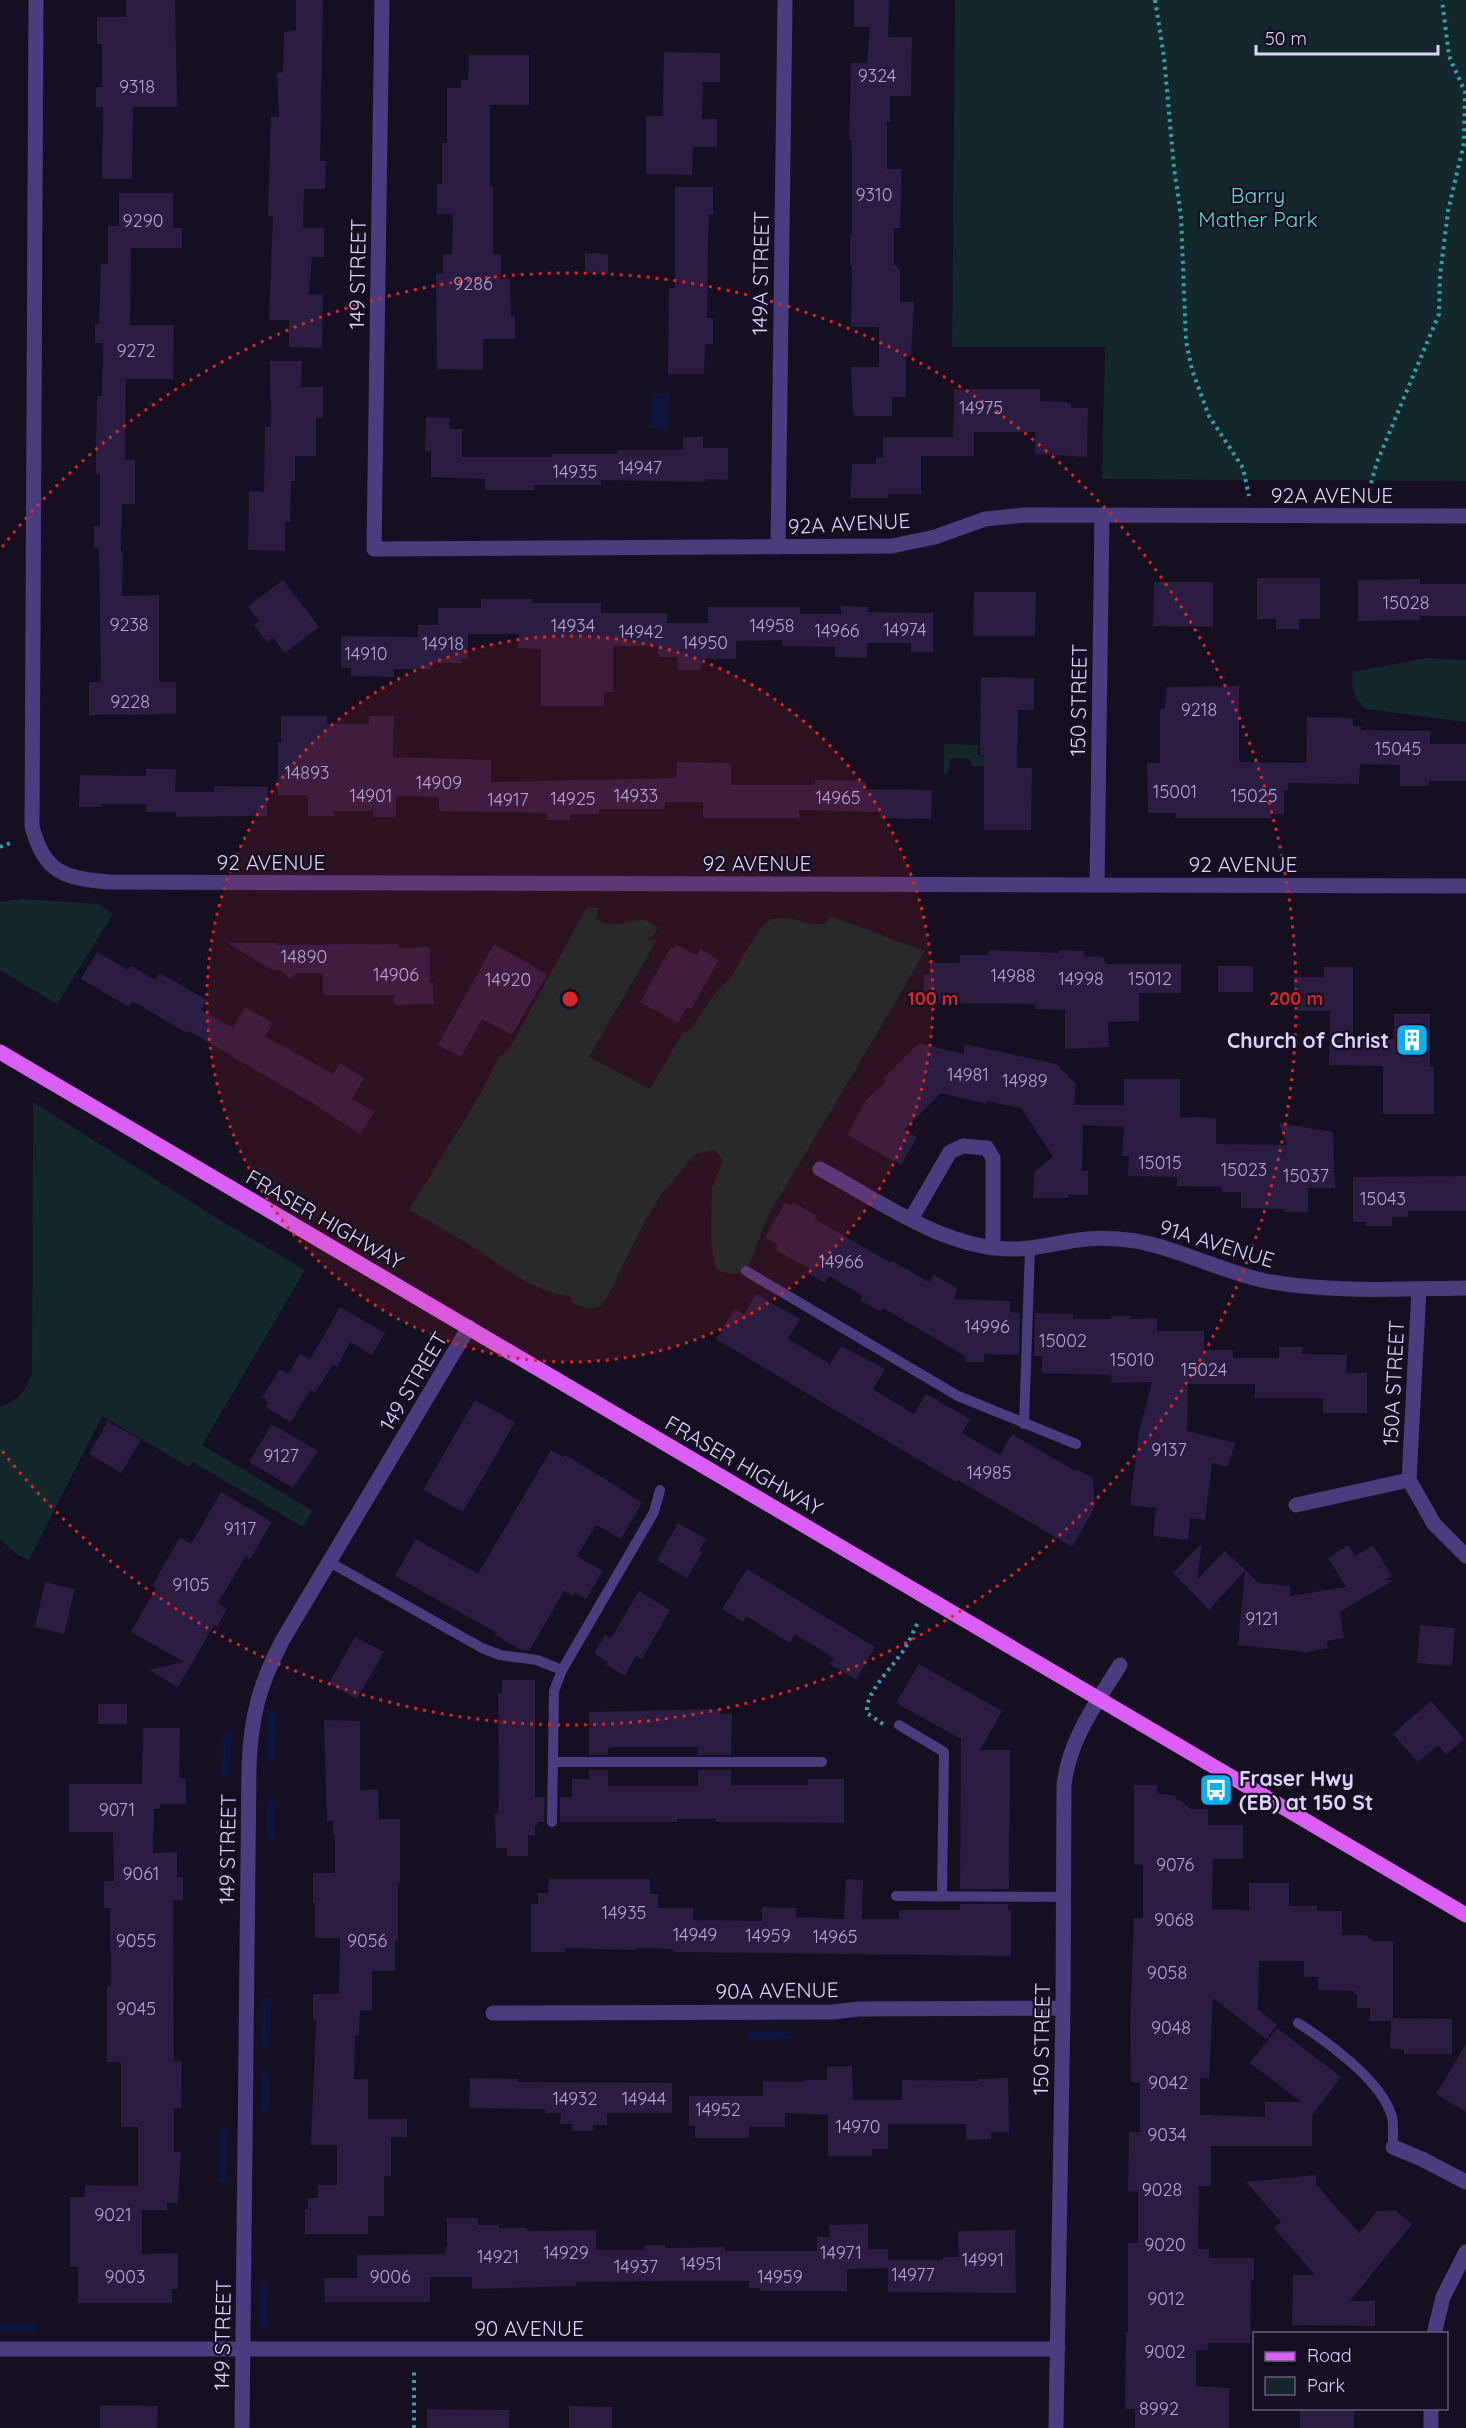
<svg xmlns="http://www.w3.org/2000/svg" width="1466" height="2428" font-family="Quicksand,sans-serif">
<rect width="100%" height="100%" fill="#160f22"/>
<path fill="#12282c" d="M955,0h511v481l-364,-2 3,-132h-153z
M1427,658l39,2v62l-100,-13c-12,-12 -16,-20 -13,-37z
M944,744l34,1v10l15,2 -3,9h-18l-3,-7 -18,-1 -3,14 -4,2z
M21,899l78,5 14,10 -56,90 -57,-34v-68z
M587,907l11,1 -2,11c4,1 10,5 15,5 16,1 36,-12 47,4l-5,8 -6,2 10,2 -68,117 61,32 33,-57h4l9,-10 15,-24 20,-21 17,-30 13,-19 10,-9 17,-1 23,6h14l5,-8 95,35c-51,88 -103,176 -156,263 -10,17 -13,47 -27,57 -8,6 -18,1 -26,-2l-5,-25 1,-56 11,-27 -8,-11 -20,4 -33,40 -17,27 -38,77 -8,9 -14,1 -13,-5 -3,-7c-36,-5 -62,-26 -91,-46 -22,-14 -46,-27 -69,-40l72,-117 18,-36 9,-6z
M33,1102l185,117 87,51 -103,175 111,66 -10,16 -110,-65 -4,5 -87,-51 -73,144 -14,-7 -15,-14v-132c18,-6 25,-16 32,-33z"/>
<path fill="#0c153e" d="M651,393h18l-1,36 -18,-1z"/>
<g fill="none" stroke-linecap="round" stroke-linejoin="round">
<path stroke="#0c153e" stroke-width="8" d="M270,1758l2,-44
M226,1774l1,-39
M270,1838v-33
M749,2036l40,-1
M266,2044l1,-42
M266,2109v-35
M222,2178l1,-45
M263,2325l1,-39
M0,2328h32"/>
</g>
<path fill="#2b1c42" d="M126,0h49l2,107h-44l-1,72h-30l1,-72h-7v-20h6v-43h-5v-27h29z
M296,0h27l-3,161h6l-1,28h-21l-1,39h21v29h-12l-3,37 14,1 -1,53 -33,-1v-27h-20l4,-104h-5l3,-99h8l-2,-44 6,-1 1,-40 12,-2z
M854,0h35l-1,37h24l-1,59h-21v26h-3v47h15l-2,59h-6v36l6,6v32h14l-3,54h-5v41h-14v19h-36l-3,-2 -2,-47h28v-40h-28l1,-61h-2v-32h2v-74l-1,-20h-2l2,-77h16l3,-36h-16z
M664,52l56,1v29h-17l-1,37h15v28h-24l-1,28 -46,-1v-58h17z
M469,55h60v50h-39v82h3v67h8v25h9l1,37h4v23h-32v31l-46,-1 -1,-95h7v-20h9l1,-40h-16v-30h5v-41h5v-55h14v-8h7z
M675,187h38v27h-4l-1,26 -1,78h6v26h-8l-1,30h-36l1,-86h6z
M119,193h54v35h9v20h-51l-1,77h44l-1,54h-47l-1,81h10v44h-13l-1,47 2,1 -1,44 37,-1v87h17v32l-87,1v-33h12l-2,-134h-5v-22h6v-52h-4v-28l1,-50h5l1,-53h-8v-19h4l2,-60h7v-38h11z
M585,253l23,1v20l-23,-1z
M270,361h32l-1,26h22v31h-7v38h-21v25h-4l-1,41h-5v29l-37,-1 1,-59 15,1 1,-65h6z
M954,389h86v12l26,1 5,2v4h17l-1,49 -52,-3v-22h-61v24h-53v38h-33v4h-38l2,-34h24v-6h7v-21h70z
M426,417l24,1 -1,11h13v28h90v-3h65v-4h66v-13h20v11h25v32l-23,-1v3l-104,-2v5h-67v5h-49v-11l-54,-2v-26h-6z
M1257,578h63v41h-21v10h-23v-10h-19z
M1420,579v5h46v32h-46v4l-62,1v-41z
M283,580l36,47 -34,26 -12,-15 -6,4 -13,-17 5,-4 -11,-15z
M1154,582h59v45l-60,-1z
M974,592h62l-1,44h-62z
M481,599h51v4h69v10h66v10h41v-16h92v7h41v-8l27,1v5l65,1v39h-22v-9h-44v15l-32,-1v-10l-53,-1v-6l-46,1v18h-35v11h-23v-13h-20v-11h-45v46h-9v14h-63v-57l-23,-1 1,-14h-51v25h-6v4h-31v6h-37v8l-43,-1v-8h-10v-32l77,1v-12h20v-17h43z
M981,677l53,1v32h-16l-1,58h15l-1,62h-47v-75h-4z
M1239,686v76l67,1 1,-46 46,1v8h8v4l69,1v13h36v37h-37v5h-29v-21l-40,-1 -1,20 -71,-1v7h-4v24h-13v4h-96l1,-5h-28l-1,-50h13v-54h5l2,-22z
M281,716h46v8h42v-8h25l-1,41 98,3v22l185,-4 1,-16 54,1v22h84v-5l51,1v8l66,1 -1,29 -50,-1v-6l-82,-2v8h-96v-16h-38v7h-66v5h-29v6h-23v-7l-108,-2v-14l-43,-1v21h-23v-6h-39v5h-26v-21h-30v-53h3z
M146,769h30l-1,23h39v-6l54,1 -1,29 -91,1v-5h-30v-8h-44v3h-23l1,-32 66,1z
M227,943h50v2l121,-1 1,4 31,-1v36h3l1,21 -40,1v-10h-71v-22h-26l-7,6 -9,-9h-8z
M494,944l53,30 -35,61 -30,-16 -21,38 -23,-12z
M676,944l21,12 3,-7 19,11 -28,49 -4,-2 -9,16 -38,-21 31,-55 2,2z
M989,950l70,3v-3l25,1v5l19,1 3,7h75v29h-42v28l-31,1 1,25 -44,2v-39l-29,-1 -1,-5 -112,-1 1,-28h6v-12h29l1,-8h28z
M97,952l31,18 3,-4 24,14 5,-7 47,27 -6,10 32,18 12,-21 28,16 -8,13 68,38 7,-11 24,15 -12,21 22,13 -14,22 -46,-30 -125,-73 -2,2 -55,-32 -3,6 -48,-28z
M1218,966h35v26h-35z
M1324,967h29v71l41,1v-25h36v53h4v47h-51v-48l-54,-1 1,-54h-36v-34h30z
M919,1043l45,11v-10l92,20 20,20 -2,21h50v-26h56v38l36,1v26l71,1 -8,-22 54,9 2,56h-27v24h-24v-3l-43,-1v-16h-19v-5l-45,-1v-9l-49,-1 1,-20h-7l2,-29 -41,-2 -1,46h6v24h-20v3h-35l1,-26 19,-15 -32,-49 -34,-7 -1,3 -45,-11 -37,37 13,7 -16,28 -54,-30 19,-35 20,-19 -3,-2z
M1466,1176v35h-58v6h-16v9h-26v-4h-13v-45z
M785,1202l6,4 2,-4 24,14 -2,3 76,44 1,-2 37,21 5,-7 23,13 -3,11 56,2v11l10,1 -1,42 -35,-1v8h-19v-6l-82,-48 -2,4 -21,-12 3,-4 -34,-20 -4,7 -18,-10 3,-4 -35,-19 3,-5 -13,-7z
M756,1294l44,25 -12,20 42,25 11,-18 44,23 -12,20 41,25 12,-20 44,25 -8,14 38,22 12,-21 63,37 1,-2 17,9 2,29 -23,40 -114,-67 -2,2 -240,-143 19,-30 9,5z
M340,1307l45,26 -13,22 -22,-13 -13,25 -4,-3 -18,29 -5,-3 -19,32 -26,-15 3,-5 -6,-4 18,-29 8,5 12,-20 10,6z
M1035,1313l38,1v5h38v-3h19v3l27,-1v13h47v19h29v8h46v-11h23v7l45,1 -1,18h21v40h-44v-15h-68v-14h-67l-1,47 48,12 -7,24 -16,-4 -7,57 -15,-2 -2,22 -35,-4 3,-28 -26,-3 9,-73 13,-50 -40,1 -1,-8 -69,-2v-17h-8z
M475,1400l40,22 -52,90 -40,-22z
M108,1421l33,19 -20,33 -32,-19z
M272,1424l46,27 -25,37 -44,-26z
M551,1450l12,7 2,-2 42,25 35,23 -21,36 -25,-14 -19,31 26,15 -17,28 -11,-7 -2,4 -9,-5 -35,60 -8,-1 -26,-15 2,-2 -102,-57 21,-37 62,35z
M221,1492l51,30 -22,37 -4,-3 -28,47 9,6 -10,18 -3,-2 -36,62 -29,-17 35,-8 -53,-30 25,-44 -4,-2 28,-49 11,7z
M678,1523l28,16 -7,12 3,2 -15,25 -30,-18z
M1202,1543l-5,37 28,-29 34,32 31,3v10l56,-9 -18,-29 20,-13 7,11 18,-11 19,31 -7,4h9l-54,32 4,26 -17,3 1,7 -21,4 -69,-7 7,-74 -36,39 -36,-37z
M747,1569l128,78 -19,33 -26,-16 4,-6 -39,-24 -5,9 -44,-27 -3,6 -21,-13z
M45,1582l30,7 -11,45 -29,-7z
M639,1591l31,19 -28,49 -6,-3 -11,20 -19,-11 2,-3 -14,-9 11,-18 6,3z
M1420,1625l35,3 -3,38 -35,-3z
M355,1637l29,15 -27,47 -28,-16z
M919,1664l83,47 -22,39h30l-1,139h-49l1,-150 -65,-36z
M502,1680h33v117h10l-1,25h-6v3h-3v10h-7v21h-21v-8h-11l-1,-35h3l1,-27 -1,-93h4z
M1431,1701l33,38 -18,16 -8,-10 -20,17 -25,-28z
M98,1704h29v20h-29z
M720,1709v5h12l-1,41h-33v-8h-85l-5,1v7h-19v-43z
M324,1720l36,1v69l18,-1 1,30h21v64h-2v58h-3v30h-23v40l-12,-1 -1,25h-4l-1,44h14v40h39v18h-16v39h-7v40h-16v18h-63v-25h3v-11h10v-13h19v-40h-26l5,-125h-3v-26h26l1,-56h-25v-35h-2v-30h22v-38h-2v-14h-6z
M143,1728h37l-1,50 7,1v25h-26v5h-6l-1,44 24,-1v25h6v23h-10l1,161h8l-1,47h-7v44h7l-3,51h-11v7h-25v44l36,-1v36h-6v14h-94v-36h-8v-70h15v-12l53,1v-59h-17v-65h-14v-76h4l-1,-78h-6v-27h10l-1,-49h-44v-48h73z
M589,1770h19v16h90v-16h33v15h77v-6h36v44l-128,-1v-3h-39v3h-117v-25h12v-18h17z
M1134,1785h23v8l19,3v4h4l11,9h17v16h35v34h-30l-1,50 37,1v-27h40v23h28v5h25v24h23l9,6h19v77l59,1v35h-48v-5h-14l1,-28h-21v-13h-13v-14h-3v-3l-36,-1v-13h-14v-15l-2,-1h-43l-1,48 19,16 -11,14 -53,-41 -4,80h-9v37h9l2,-2v2l54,2v-15h36l-51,-39 27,-35 64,49 -29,38v31h-101v40h-12l-1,63h11v9h45v22h-3l-1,63h-42v7h-12v36l33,2v40h-94v-19h-10l1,-77h2v-89h10v-51l-10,-1 1,-59h11v-49l-9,-1 -1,-55 4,-109h9v-53l-9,-1z
M549,1879h101v15h8v14h35v12l69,1v-14l34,1v9l48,2 2,-40 17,1 -1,39h37v-9h61v-6h48v6l3,1v45l-338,-4v-3l-38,-1v2l-70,-2v4h-34v-48h7v-11h10z
M1466,2044v68l-30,-18z
M852,2066l1,34h49v-20l76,1v-2l30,-1 1,54h-18v7l-25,1v-16h-78v25h-16v7h-44v-41l-43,-2v14h-36v11h-54v-12h-6v-30h74v-15l41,1v-2h23v-13z
M470,2078l48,1v3l154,1v30h-65v12h-14v6h-21v-7h-12l1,-11h-16v-4l-76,-1z
M1316,2175v9l43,49 18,-22 18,-1 17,14 -62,77h25v25l-83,-1 1,-50h22l-41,-47 7,-6 -35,-40z
M447,2218h31v7h21v3h28v3l69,-1v20h49v-5h20v3l60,-1v4h92v-14h13l-1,-12 39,-1v25h20v19l-41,1v22h-87v-3h-11v-7h-69l-104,1v4l-104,3v-12h-42v25h-105l-1,-24h33v-23l88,-1v-7h2z
M1015,2230l1,63 -128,-1v-32h55v-3h16l-1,-26z
M100,2405l58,1 -1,22h-57z
M569,2406l43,1v21h-43z
M427,2409l82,1v18h-82z
M1300,2409h54v19h-54z"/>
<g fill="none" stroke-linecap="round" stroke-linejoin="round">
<path stroke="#34a0af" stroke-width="4" stroke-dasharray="3 4.5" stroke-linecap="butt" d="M1155,0l9,57 10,111 7,48 5,125 6,29 17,46 34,52 6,28
M1369,498l1,-11 7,-25 62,-148 1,-38 8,-65 16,-68 1,-51 -16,-36 -7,-56
M0,847l13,-5
M883,1724l-16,-11c-3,-20 27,-47 38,-65 5,-8 9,-18 13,-26
M1212,1798l4,-8
M414,2428v-60"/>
<path stroke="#4b3c7f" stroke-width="10" d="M746,1271l212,125 118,48
M1024,1424l6,-175
M331,1563l151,85 18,7 37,5 25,10 -8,21 -2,131
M562,1670l92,-158 6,-22
M899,1725l45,27 -2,145
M553,1762h269
M896,1896l168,1
M1298,2023c30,19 82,57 93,91 4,9 1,23 2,33"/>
<path stroke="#4b3c7f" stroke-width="15" d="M36,0l-4,826c12,48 33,52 78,56l1356,4
M382,0l-8,549 518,-3 43,-9 50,-18 40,-4 441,1
M778,547l7,-547
M1097,885l5,-370
M820,1169c58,31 123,79 190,80 24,1 45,-6 68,-9 20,-3 39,-2 58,1 45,8 86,31 130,40 62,12 137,8 200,7
M911,1219l39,-67 13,-6 24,2 6,10v90
M1419,1289l-10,191 25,44 32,32
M1296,1505l113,-25
M493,2013l340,-1 25,-3 205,-1
M1393,2147l29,12 44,23
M1434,2334l9,-37 23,-45
M0,2349h1058
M242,2428l7,-662c2,-50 10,-80 33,-125l187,-314
M1056,2428l7,-420 1,-222c4,-45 33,-84 56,-121
M1431,2428v-20"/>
<path stroke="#db5ff7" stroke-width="15" d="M0,1052l1466,863"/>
</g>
<circle cx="570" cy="999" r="363" fill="#d62828" fill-opacity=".12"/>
<g fill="none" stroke="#d62828" stroke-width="3" stroke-dasharray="3 6">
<circle cx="570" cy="999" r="363"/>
<path d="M2 547A726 726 0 1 1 2 1451"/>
</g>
<defs>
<symbol id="building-square" viewBox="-11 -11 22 22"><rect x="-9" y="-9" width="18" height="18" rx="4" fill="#0baff0" stroke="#160f22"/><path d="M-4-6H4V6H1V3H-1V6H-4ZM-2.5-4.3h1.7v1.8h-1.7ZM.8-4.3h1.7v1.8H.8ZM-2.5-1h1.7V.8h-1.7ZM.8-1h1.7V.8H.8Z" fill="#fff"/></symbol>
<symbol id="bus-square" viewBox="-11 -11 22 22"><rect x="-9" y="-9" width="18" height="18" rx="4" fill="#0baff0" stroke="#160f22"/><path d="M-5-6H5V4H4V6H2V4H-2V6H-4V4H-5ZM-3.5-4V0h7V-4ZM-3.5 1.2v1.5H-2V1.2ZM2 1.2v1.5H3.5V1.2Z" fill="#fff"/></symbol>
</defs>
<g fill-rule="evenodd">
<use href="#building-square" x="1393" y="1021" width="38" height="38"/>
<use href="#bus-square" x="1197" y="1771" width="38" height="38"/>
</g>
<g text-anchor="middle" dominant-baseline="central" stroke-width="4.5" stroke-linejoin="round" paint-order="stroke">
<g font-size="18" fill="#b2a4ce">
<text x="877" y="75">9324</text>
<text x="137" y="86">9318</text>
<text x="874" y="194">9310</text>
<text x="143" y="220">9290</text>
<text x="473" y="283">9286</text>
<text x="136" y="350">9272</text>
<text x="981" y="407">14975</text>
<text x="640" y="467">14947</text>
<text x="575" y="471">14935</text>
<text x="1406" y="602">15028</text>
<text x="129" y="624">9238</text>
<text x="573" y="625">14934</text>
<text x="772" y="625">14958</text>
<text x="905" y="629">14974</text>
<text x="837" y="630">14966</text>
<text x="641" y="631">14942</text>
<text x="705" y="642">14950</text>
<text x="443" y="643">14918</text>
<text x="366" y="653">14910</text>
<text x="130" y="701">9228</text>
<text x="1199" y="709">9218</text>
<text x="1398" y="748">15045</text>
<text x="307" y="772">14893</text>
<text x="439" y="782">14909</text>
<text x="1175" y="791">15001</text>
<text x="371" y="795">14901</text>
<text x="636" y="795">14933</text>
<text x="1254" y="795">15025</text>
<text x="838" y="797">14965</text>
<text x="573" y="798">14925</text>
<text x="508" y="799">14917</text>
<text x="304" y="956">14890</text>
<text x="396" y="974">14906</text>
<text x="1013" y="975">14988</text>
<text x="1081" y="978">14998</text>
<text x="1150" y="978">15012</text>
<text x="508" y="979">14920</text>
<text x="968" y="1074">14981</text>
<text x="1025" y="1080">14989</text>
<text x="1160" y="1162">15015</text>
<text x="1244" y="1169">15023</text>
<text x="1306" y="1175">15037</text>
<text x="1383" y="1198">15043</text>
<text x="841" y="1261">14966</text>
<text x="987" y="1326">14996</text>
<text x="1063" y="1340">15002</text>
<text x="1132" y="1359">15010</text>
<text x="1204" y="1369">15024</text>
<text x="1169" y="1449">9137</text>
<text x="281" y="1455">9127</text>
<text x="989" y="1472">14985</text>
<text x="240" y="1528">9117</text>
<text x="191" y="1584">9105</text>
<text x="1262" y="1618">9121</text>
<text x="117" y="1809">9071</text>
<text x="1175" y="1864">9076</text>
<text x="141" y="1873">9061</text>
<text x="624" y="1912">14935</text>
<text x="1174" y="1919">9068</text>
<text x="695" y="1934">14949</text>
<text x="768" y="1935">14959</text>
<text x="835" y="1936">14965</text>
<text x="136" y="1940">9055</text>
<text x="367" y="1940">9056</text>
<text x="1167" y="1972">9058</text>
<text x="136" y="2008">9045</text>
<text x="1171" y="2027">9048</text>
<text x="1168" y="2082">9042</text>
<text x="575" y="2098">14932</text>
<text x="644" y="2098">14944</text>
<text x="718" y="2109">14952</text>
<text x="858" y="2126">14970</text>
<text x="1167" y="2134">9034</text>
<text x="1162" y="2189">9028</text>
<text x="113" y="2214">9021</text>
<text x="1165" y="2244">9020</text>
<text x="566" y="2252">14929</text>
<text x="841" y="2252">14971</text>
<text x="498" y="2256">14921</text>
<text x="983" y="2259">14991</text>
<text x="701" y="2263">14951</text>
<text x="636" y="2266">14937</text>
<text x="913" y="2274">14977</text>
<text x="125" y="2276">9003</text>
<text x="390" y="2276">9006</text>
<text x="780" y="2276">14959</text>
<text x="1166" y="2298">9012</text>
<text x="1165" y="2351">9002</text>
<text x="1159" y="2408">8992</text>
</g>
<g font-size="21" fill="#62d9d2" stroke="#160f22">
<text x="1258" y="195">Barry<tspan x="1258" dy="24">Mather Park</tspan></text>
</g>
<g font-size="21" fill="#dfd2fd" stroke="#160f22">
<text transform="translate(760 273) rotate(-89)">149A STREET</text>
<text transform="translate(357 274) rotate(-89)">149 STREET</text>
<text x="1332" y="495">92A AVENUE</text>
<text transform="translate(849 523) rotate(-3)">92A AVENUE</text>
<text transform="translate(1078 700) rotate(-89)">150 STREET</text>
<text x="271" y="862">92 AVENUE</text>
<text x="757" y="863">92 AVENUE</text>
<text x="1243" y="864">92 AVENUE</text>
<text transform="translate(325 1219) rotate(30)">FRASER HIGHWAY</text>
<text transform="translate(1217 1243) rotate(17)">91A AVENUE</text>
<text transform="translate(413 1381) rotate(-59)">149 STREET</text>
<text transform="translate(1393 1383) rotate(-87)">150A STREET</text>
<text transform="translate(744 1465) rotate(30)">FRASER HIGHWAY</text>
<text transform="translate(227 1849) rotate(-89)">149 STREET</text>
<text transform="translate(777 1990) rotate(-1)">90A AVENUE</text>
<text transform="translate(1041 2039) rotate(-89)">150 STREET</text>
<text x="529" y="2328">90 AVENUE</text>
<text transform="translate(222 2335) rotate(-89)">149 STREET</text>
</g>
<g font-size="21" font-weight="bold" fill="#dfd2fd" stroke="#160f22" text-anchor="end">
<text x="1389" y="1040">Church of Christ</text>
<text x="1239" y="1778" text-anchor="start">Fraser Hwy<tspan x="1239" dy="24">(EB) at 150 St</tspan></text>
</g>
</g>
<circle cx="570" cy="999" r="9" fill="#d62828" stroke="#160f22" stroke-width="3"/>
<g font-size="18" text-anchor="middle" font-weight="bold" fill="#d62828" stroke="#160f22" stroke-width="4.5" stroke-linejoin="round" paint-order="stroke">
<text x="933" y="1005">100 m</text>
<text x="1296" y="1005">200 m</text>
</g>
<rect x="1253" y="2332" width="195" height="78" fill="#160f22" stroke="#665d7a" stroke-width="1.5"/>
<rect x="1265" y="2352" width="30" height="9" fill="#db5ff7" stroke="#665d7a" stroke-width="1.5"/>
<text x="1307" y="2362" font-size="18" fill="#dfd2fd">Road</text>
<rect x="1265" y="2377" width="30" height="18" fill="#12282c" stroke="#665d7a" stroke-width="1.5"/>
<text x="1307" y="2392" font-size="18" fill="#dfd2fd">Park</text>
<path d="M1256 45v9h182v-9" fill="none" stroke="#dfd2fd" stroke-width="3"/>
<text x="1265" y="45" font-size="18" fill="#dfd2fd" stroke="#160f22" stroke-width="4.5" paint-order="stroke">50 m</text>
</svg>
